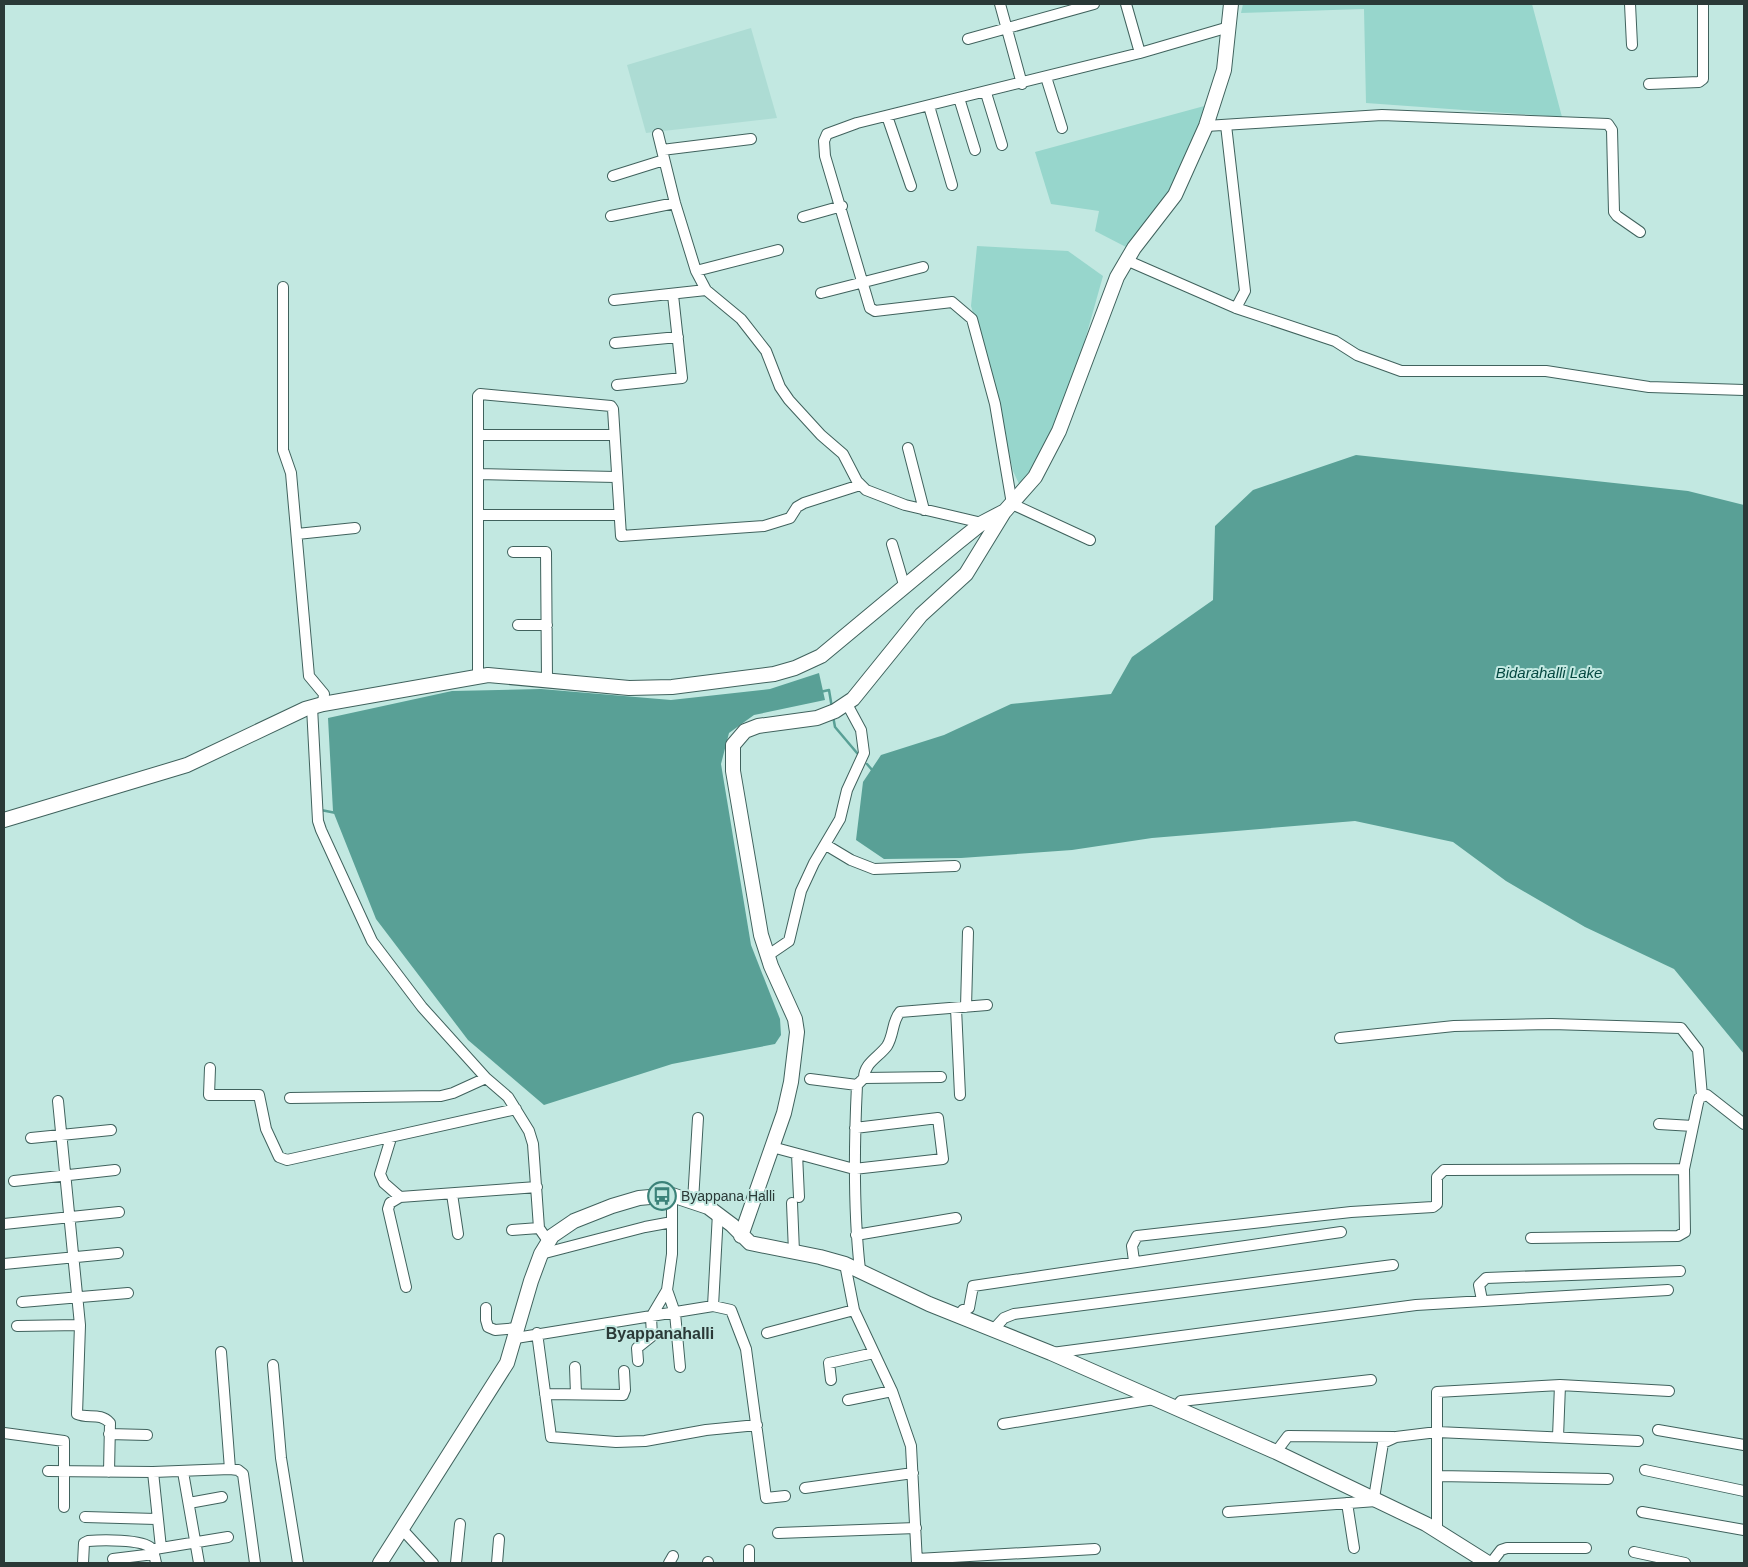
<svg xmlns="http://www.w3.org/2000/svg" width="1748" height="1567" font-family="Arial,sans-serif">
<rect width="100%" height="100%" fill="#c2e8e1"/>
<path fill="#addcd4" d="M751,28l26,90 -131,15 -19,-68z"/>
<path fill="#97d6cc" d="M1243,4h289l30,113 -196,-14 -2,-94 -123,4z
M1208,105l-23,59 -27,46 -32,37 -31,-16 4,-20 -48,-7 -16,-52z
M977,246l91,5 35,25 -27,96 -31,76 -25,38 -7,-15 -23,-104 -19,-61z"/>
<path fill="#59a096" d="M1356,455l332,36 56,14v549l-70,-85 -89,-42 -79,-46 -53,-39 -98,-21 -203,17 -80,12 -111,8 -77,1 -28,-19 7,-58 18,-27 63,-20 67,-31 100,-10 21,-37 81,-57 2,-74 38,-36z
M819,673l6,27 -71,15 -25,18 -8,31 30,181 29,74 1,16 -6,9 -103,20 -128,41 -76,-65 -92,-121 -43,-108 -5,-93 124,-27 89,-2 130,11 99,-11z"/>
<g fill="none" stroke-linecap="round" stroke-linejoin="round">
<path stroke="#59a096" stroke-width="2.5" d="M820,692l9,-2 3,18
M833,716l2,11 22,26
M867,764l6,7
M321,810l15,3"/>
<defs>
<path id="street" d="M1000,4l22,80
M1126,4l14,49
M1630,4l2,41
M968,39l126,-35
M1046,77l16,51
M1649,84l50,-2 4,-3v-75
M986,93l16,52
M959,98l16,52
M929,106l23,79
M887,116l24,70
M1226,125l19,166 -9,17
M1206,126l176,-11 226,9 4,6 2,82 3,4 23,16
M658,134l17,69 21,68 10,19 35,29 25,32 14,36 9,13 32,35 22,19 14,27 9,9 39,15 77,18
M662,150l89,-11
M613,176l51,-16
M611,216l64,-13
M803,217l39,-11
M1126,260l110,48 99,33 22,14 44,16h145l103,16 95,3
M696,271l82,-21
M283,287v163l8,23 18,203 15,18 -1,10
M821,293l102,-26
M614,300l92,-10
M615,343l63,-6
M617,385l65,-7 -9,-83
M479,435h135
M908,448l16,62
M478,474l138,3
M478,515h140
M297,534l58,-6
M1090,540l-78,-36 -17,-100 -23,-85 -20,-17 -77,9 -5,-3 -45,-152 -1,-15 3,-7 30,-11 283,-70 89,-26
M892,544l13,44
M513,552h33l1,127
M518,625h29
M478,675v-279l2,-2 131,12 2,3 8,127 143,-10 26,-8 7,-11 7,-4 56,-18
M312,707l6,114 3,9 51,111 50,66 64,71 22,19 21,34 4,13 6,84 9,13
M826,845l25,15 23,9 81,-3
M767,956l22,-15 12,-50 13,-28 26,-44 7,-29 17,-37 -3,-23 -14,-26
M966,1007l2,-75
M956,1008l4,87
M1340,1038l114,-12 98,-2 129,4 17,22 4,46
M210,1068l-1,27h50l7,34 13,28 8,3 229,-51
M864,1078c0,-15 15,-21 23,-32 7,-11 5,-25 13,-34l87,-7
M810,1079l47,6
M290,1098l151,-2 12,-3 33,-15
M58,1101l22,224 -3,89c11,5 23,-2 33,9l-1,49
M1659,1124l34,2
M31,1138l80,-8
M391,1138l-11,36 4,9 16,14 137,-10
M772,1147l82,22 89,-10 -5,-41 -83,10
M797,1154l2,43
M14,1181l101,-11
M452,1194l6,40
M672,1195v59l-5,36 8,23 5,54
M400,1197l-10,6 -2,6 18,78
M693,1201l5,-83
M792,1203l2,49
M4,1224l115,-12
M512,1230l27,-2
M856,1235l100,-17
M1531,1238l147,-2 7,-4 -1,-63 15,-71 8,-3 37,29
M541,1254l104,-27 27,-5
M1134,1261l-2,-15 5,-10 214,-24 82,-5 4,-3v-27l7,-7 240,-1
M4,1264l114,-11
M845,1264l9,46 38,81 19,55 6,117
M860,1270c-7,-62 -6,-123 -3,-185l7,-7 77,-1
M1482,1300l-3,-15 7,-7 194,-7
M22,1302l106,-9
M713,1306l5,-93
M486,1308v12l2,7 7,3 23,-2
M958,1317l5,-7 6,-2 4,-22 368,-54
M17,1326l63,-1
M993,1330l11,-12 10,-4 379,-49
M537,1333l14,104 65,5 29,-1 61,-11 51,-5
M767,1333l87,-23
M516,1338l197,-32 18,4 15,39 20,149 19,-2
M221,1352l9,117
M1052,1353l364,-48 252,-15
M638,1361l-1,-13 15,-12 -1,-19 16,-27
M273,1365l8,93 17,105
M575,1367l1,27
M831,1380l-2,-17 45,-10
M545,1394l78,1 2,-5 -1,-19
M848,1400l44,-9
M1175,1408l6,-7 190,-21
M1003,1424l151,-25
M1658,1430l86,15
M4,1433l60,8v66
M109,1434l38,1
M1558,1437l2,-52
M1276,1452l12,-16 106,1
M1645,1470l99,21
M48,1471l105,1 8,76
M153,1472l77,-3 8,1 5,4 12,89
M183,1472l16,91
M1437,1476l171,3
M805,1488l108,-15
M1374,1498l9,-55 13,-6 41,-5 201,9
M189,1503l33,-6
M1347,1503l7,45
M1228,1512l148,-11
M1642,1512l102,18
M85,1517l71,2
M401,1528l32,35
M1437,1531v-139l123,-7 109,6
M778,1533l138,-5
M155,1549l73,-12
M749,1550v13
M1634,1552l51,11
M113,1559l41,-5
M917,1559l178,-10
M708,1562v1
M83,1563l1,-20 4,-2c13,-1 54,-2 63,7 3,4 4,10 5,15
M456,1563l4,-39
M497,1563l2,-24
M669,1563l4,-7
M1491,1563l10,-13 6,-2h79"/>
<path id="secondary" d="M4,820l183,-55 118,-56 18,-5 165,-29 141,13 43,-1 102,-13 21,-6 26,-12 136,-113 25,-20 23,-12 30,-34 24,-46 58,-154 17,-29 41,-53 31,-69 18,-56 7,-66
M741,1236l43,-123 7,-31 6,-50 -2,-13 -24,-53 -10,-31 -28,-164v-26l12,-14 13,-5 59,-8 18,-7 18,-12 68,-84 45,-41 38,-62
M380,1563l127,-200 24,-82 10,-27 11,-18 22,-15 38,-15 27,-8 33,-3 36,12 24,18 18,18 70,14 25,7 84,40 122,49 225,99 150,72 62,39"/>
</defs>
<use href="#street" stroke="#40625d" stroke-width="12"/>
<use href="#secondary" stroke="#40625d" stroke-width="16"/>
<use href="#street" stroke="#fff" stroke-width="10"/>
<use href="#secondary" stroke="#fff" stroke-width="14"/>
</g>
<defs>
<symbol id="bus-ring" viewBox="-11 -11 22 22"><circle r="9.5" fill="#c2e8e1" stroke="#3c8279" stroke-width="1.5"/><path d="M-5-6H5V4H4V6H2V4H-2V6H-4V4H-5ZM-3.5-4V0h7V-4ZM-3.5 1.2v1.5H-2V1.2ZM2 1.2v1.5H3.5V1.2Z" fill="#3c8279"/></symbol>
</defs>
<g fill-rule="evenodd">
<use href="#bus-ring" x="646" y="1180" width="32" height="32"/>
</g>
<g text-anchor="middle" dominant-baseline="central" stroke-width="4" stroke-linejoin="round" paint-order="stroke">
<g font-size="14" fill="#2a3937" stroke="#c2e8e1" text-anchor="start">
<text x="681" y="1196">Byappana Halli</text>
</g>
<g font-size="15" font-style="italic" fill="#054841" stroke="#c2e8e1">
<text x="1549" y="672">Bidarahalli Lake</text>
</g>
<g font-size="16" font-weight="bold" fill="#2a3937" stroke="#c2e8e1">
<text x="660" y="1333">Byappanahalli</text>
</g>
</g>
<rect width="1748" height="1567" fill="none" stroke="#2a3937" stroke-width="10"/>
</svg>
